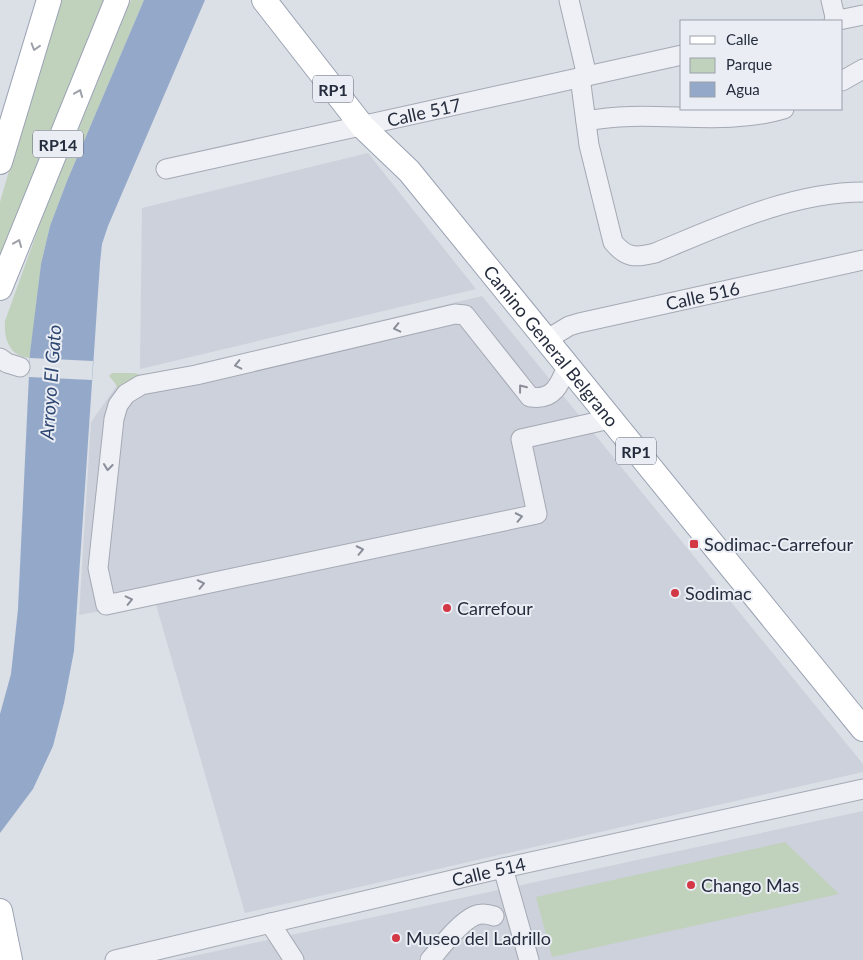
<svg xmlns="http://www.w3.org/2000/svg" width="863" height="960" font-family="Lato,sans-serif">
<rect width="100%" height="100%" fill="#dbdfe6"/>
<path fill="#cdd1db" d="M368,153l108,136 -336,80 2,-161z
M482,296l381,468v8l-618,141 -90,-312 -76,14 12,-193 27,-38z
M863,811v149h-688z"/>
<path fill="#c0d1bc" d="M59,0h47l-106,267v-65z
M131,0h13l-77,181 -17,45 -9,38 -11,94c-21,-2 -26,-19 -25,-37l36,-100z
M112,373h22l10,3 -25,15 -4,-8 -6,-7z
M785,842l54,52 -287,63 -16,-60z"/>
<path fill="#94a9c9" d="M144,0h61l-97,226 -6,18 -2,19 -26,388 -10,52 -11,43 -20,43 -33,44v-119l11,-40 7,-65 12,-256 11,-89 9,-38 17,-45z"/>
<path fill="#dbdfe6" d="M30,358l63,3 -1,19 -63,-3z"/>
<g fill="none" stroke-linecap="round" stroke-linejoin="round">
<defs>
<g id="minor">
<path d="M569,0l18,76"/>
<path d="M831,0l5,21"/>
<path d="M834,21l29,-6"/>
<path d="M580,77l9,68 24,97c13,16 22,16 42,11 65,-27 137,-61 208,-61"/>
<path d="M842,81l21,-12"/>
<path d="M586,121c65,-13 134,7 198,-12"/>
<path id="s1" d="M166,169l516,-114"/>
<path id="s2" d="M546,340l23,-14 10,-3 284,-63"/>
<path d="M0,358l7,5 13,4"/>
<path d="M567,366c-7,19 -14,35 -37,31l-65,-82 -10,-1 -259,61 -55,10 -15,9 -8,11 -4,14 -16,149 8,37 431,-91 -16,-75 89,-20"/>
<path d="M503,868l26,92"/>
<path d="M270,923l24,37"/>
<path id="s3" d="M115,960l388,-92 360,-79"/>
<path d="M430,960c11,-13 29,-37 44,-44 6,-3 14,-2 20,0"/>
</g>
<g id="major">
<path id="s4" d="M264,0l99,127 46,44 454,558"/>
<path d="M0,162l49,-162"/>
<path d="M0,288l117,-288"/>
<path d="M0,911l10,49"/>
</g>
</defs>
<use href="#minor" stroke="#a4a9b3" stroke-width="21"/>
<use href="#major" stroke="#9aa2b3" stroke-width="26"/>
<use href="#minor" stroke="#eef0f5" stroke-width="19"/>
<use href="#major" stroke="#fff" stroke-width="24"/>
</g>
<defs><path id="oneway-chevron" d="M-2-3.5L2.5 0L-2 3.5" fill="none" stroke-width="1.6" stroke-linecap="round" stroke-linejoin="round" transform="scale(1.25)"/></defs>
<g stroke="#9da0a8">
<use href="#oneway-chevron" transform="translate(35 47) rotate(107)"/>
<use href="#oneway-chevron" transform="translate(79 93) rotate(-68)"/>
<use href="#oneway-chevron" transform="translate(18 243) rotate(-68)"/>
</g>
<g stroke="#8a8e99">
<use href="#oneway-chevron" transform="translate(397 328) rotate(167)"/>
<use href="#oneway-chevron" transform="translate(238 365) rotate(167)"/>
<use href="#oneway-chevron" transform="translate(522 388) rotate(-128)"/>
<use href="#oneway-chevron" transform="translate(108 467) rotate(96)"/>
<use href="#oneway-chevron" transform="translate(519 517) rotate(-12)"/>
<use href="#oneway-chevron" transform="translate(360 550) rotate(-12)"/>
<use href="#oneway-chevron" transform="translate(201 584) rotate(-12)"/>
<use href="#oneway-chevron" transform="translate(129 600) rotate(-13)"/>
</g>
<g fill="#d33944" stroke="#eaeef4" stroke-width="2">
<rect x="689" y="539" width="10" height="10" rx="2.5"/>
<circle cx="675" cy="593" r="5"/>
<circle cx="447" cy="608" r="5"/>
<circle cx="691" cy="885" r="5"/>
<circle cx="396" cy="938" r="5"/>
</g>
<g text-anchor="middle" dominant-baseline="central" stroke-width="4" stroke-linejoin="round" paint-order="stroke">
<g fill="#eaeef4" stroke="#606674" stroke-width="1">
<rect x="313" y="75.5" width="40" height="27" rx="4"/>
<rect x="33" y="130.5" width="50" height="27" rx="4"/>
<rect x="616" y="437.5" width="40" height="27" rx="4"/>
</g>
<g font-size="16" font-weight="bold" fill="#252c3d">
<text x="333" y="89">RP1</text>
<text x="58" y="144">RP14</text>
<text x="636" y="451">RP1</text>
</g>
<g font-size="18" fill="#252c3d" stroke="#eaeef4">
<text stroke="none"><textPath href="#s1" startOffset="264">Calle 517</textPath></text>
<text stroke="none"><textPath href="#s2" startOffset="164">Calle 516</textPath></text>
<text stroke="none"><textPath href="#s4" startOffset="450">Camino General Belgrano</textPath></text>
<text stroke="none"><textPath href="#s3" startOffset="384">Calle 514</textPath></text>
</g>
<g font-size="18" fill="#252c3d" stroke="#eaeef4" text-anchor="start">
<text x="704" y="544">Sodimac-Carrefour</text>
<text x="685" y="593">Sodimac</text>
<text x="457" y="608">Carrefour</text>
<text x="701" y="885">Chango Mas</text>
<text x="406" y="938">Museo del Ladrillo</text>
</g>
<g font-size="19" font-style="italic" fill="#2e4772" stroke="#eaeef4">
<text transform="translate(50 382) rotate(-86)">Arroyo El Gato</text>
</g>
</g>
<rect x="680" y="20" width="162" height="90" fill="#eaeef4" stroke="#9ba0ab"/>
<rect x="690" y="36" width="25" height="8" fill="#ffffff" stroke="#9ba0ab"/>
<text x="726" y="45" font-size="15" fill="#252c3d">Calle</text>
<rect x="690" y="58" width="25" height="15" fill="#c0d1bc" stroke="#9ba0ab"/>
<text x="726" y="70" font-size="15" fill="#252c3d">Parque</text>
<rect x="690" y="82" width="25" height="15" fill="#94a9c9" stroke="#9ba0ab"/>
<text x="726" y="95" font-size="15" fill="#252c3d">Agua</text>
</svg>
